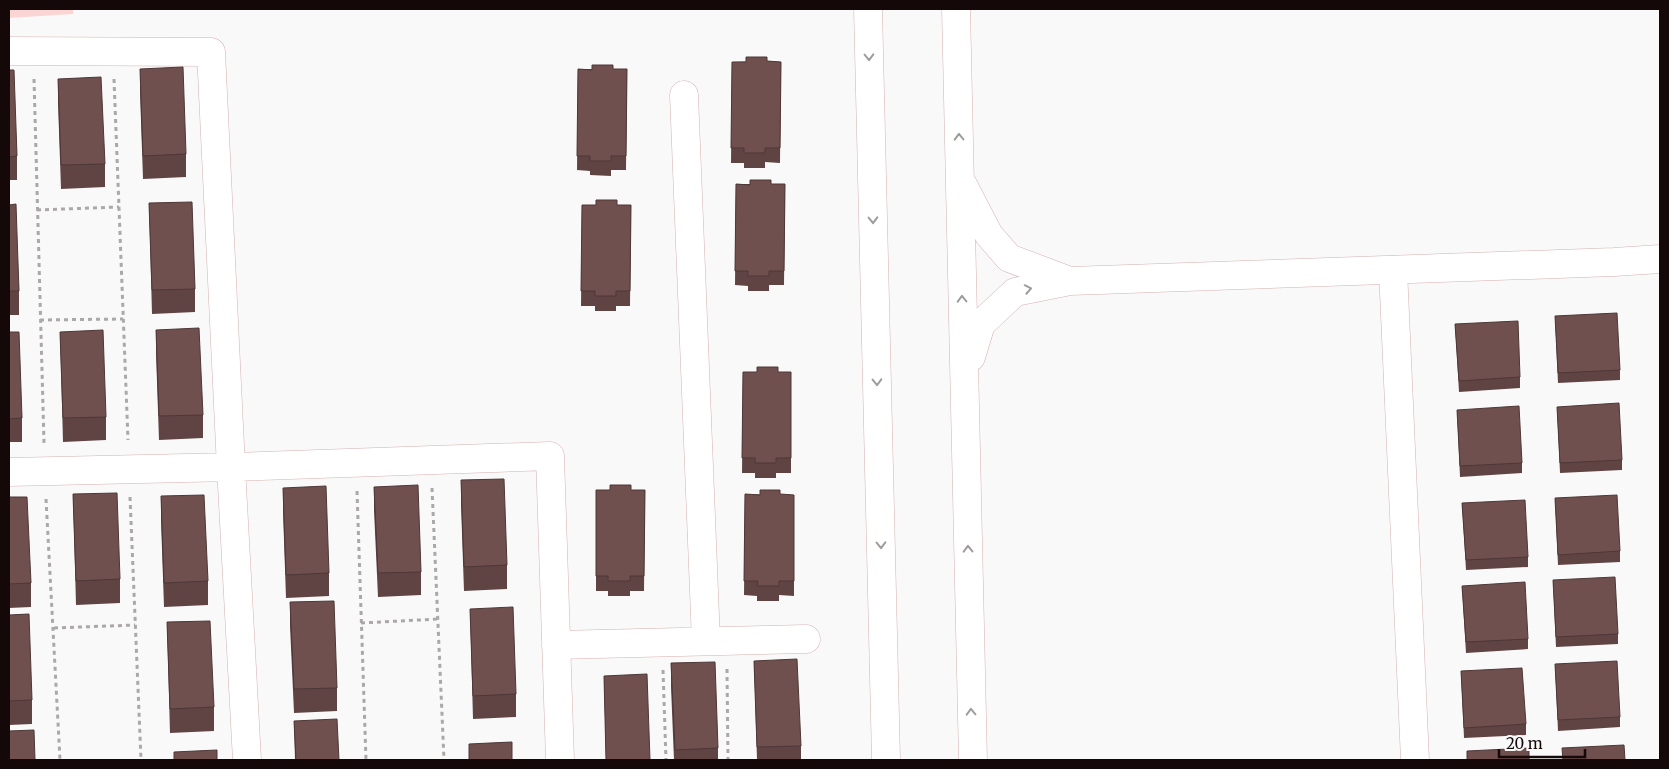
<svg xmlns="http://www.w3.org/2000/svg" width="1669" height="769" font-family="Merriweather,serif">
<rect width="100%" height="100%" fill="#f9f9f9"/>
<path fill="#fbd5d4" d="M9,9h64v5l-64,4z"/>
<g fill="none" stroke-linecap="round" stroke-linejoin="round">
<defs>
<path id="street" d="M9,51l202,1 20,415 16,293
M684,95l22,546
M1393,270l22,490
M9,472l222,-5 319,-11 10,304
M556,645l250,-6"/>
<path id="secondary" d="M868,9l18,751
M956,9l17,751
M962,183l27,52 20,23 61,23 -55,11 -34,32 -10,33
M1070,281l544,-19 46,-3"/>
</defs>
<use href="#street" stroke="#d6b0b0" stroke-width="29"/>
<use href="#secondary" stroke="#d6b0b0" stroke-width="29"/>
<path stroke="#aca8a8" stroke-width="3" stroke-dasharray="4 4" stroke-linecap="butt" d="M34,79l10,364
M114,79l14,361
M37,210l82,-3
M40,320l83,-1
M432,488l12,272
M357,491l9,269
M130,497l11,263
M46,499l14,261
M361,623l77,-4
M54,628l81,-3
M727,669l1,91
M663,670l3,90"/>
<use href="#street" stroke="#fff" stroke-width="28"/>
<use href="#secondary" stroke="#fff" stroke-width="28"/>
</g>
<path fill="#604444" d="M767,61l14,1 -1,101 -15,-1v6h-21v-5h-13l1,-101z
M140,69l46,85v23l-43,2 -3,-87z
M578,69h49l-1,101h-15v6l-21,-1v-4l-13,-1z
M9,70l8,86v24h-8z
M58,79l47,85v23l-44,2 -3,-87z
M736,184h49l-1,101h-15v6h-21v-5l-13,-1z
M149,203l46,86v23l-43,2z
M9,205l10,86v24h-10z
M582,205h49l-1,101h-14v5h-21v-5h-14z
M1555,316l65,54v10l-62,3z
M1455,324l65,53v11l-61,4z
M156,330l47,85v23l-44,2 -3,-87z
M9,332l13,86v24h-13z
M60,332l46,85v23l-43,2z
M743,372h48v101h-15v5h-21v-5h-13z
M1557,407l65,53v10l-62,3z
M1457,410l65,53v10l-62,4z
M461,480l46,85v24l-43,2 -3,-87z
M374,487l47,85v23l-43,2 -4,-87z
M283,488l46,85v23l-43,2 -3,-87z
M596,490h49l-1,101h-14v5h-22v-5h-12z
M73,494l47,85v24l-44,2z
M745,494l49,1v101l-15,-1v6h-22v-5l-13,-1z
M161,496l47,85v24l-44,2 -3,-87z
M9,497l22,86v24l-22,1z
M1555,498l65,53v11l-62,3z
M1462,503l66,54v10l-62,3z
M1553,580l65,54v10l-62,3z
M1462,586l66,53v10l-62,4z
M290,602l47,86v23l-43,2 -4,-87z
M470,609l46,85v23l-43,2z
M9,615l23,85v24l-23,1z
M167,622l47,85v24l-44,2z
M754,661l47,85v14h-44z
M671,663l47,85v12h-44l-3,-73z
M1555,664l65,53v10l-62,4z
M1461,671l65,53v11l-62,3z
M604,676l46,84h-44z
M294,721l45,39h-44z"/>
<path fill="#704f4f" stroke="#4e3737" d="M746,57h21v4l14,1 -1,86h-15v5h-21v-5h-13l1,-86h14z
M592,65h21v4h14l-1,87h-15v5h-21v-5h-13l1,-87 14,1z
M183,67l3,87 -43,2 -3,-87z
M9,70h5l3,86 -8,1z
M101,77l4,87 -44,1 -3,-86z
M750,180h21v4h14l-1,87h-15v5h-21v-5h-13l1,-87 14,1z
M596,200h21v5h14l-1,86h-14v5h-21v-5h-14l1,-86h14z
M192,202l3,87 -43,1 -3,-87z
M16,204l3,87h-10v-86z
M1617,313l3,57 -62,3 -3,-57z
M1518,321l2,56 -61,4 -4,-57z
M199,328l4,87 -44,1 -3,-86z
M103,330l3,87 -43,1 -3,-86z
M9,332h10l3,86 -13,1z
M757,367h21v5h13v86h-15v5h-21v-5h-13l1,-86h14z
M1619,403l3,57 -62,3 -3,-56z
M1519,406l3,57 -62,3 -3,-56z
M504,479l3,86 -43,2 -3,-87z
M418,485l3,87 -43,1 -4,-86z
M610,485h21v5h14l-1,86h-14v5h-22v-5h-12v-86h14z
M326,486l3,87 -43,2 -3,-87z
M760,490h20v4l14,1v86h-15v5h-22l1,-5h-14l1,-87 15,1z
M117,493l3,86 -44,2 -3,-87z
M204,495l4,86 -44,2 -3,-87z
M1617,495l3,56 -62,4 -3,-57z
M9,497h18l4,86 -22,1z
M1525,500l3,57 -62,3 -4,-57z
M1615,577l3,57 -62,3 -3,-57z
M1525,582l3,57 -62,3 -4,-56z
M334,601l3,87 -43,1 -4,-87z
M513,607l3,87 -43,2 -3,-87z
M29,614l3,86 -23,1v-86z
M210,621l4,86 -44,2 -3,-87z
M797,659l4,87 -44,1 -3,-86z
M1617,661l3,56 -62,3 -3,-56z
M715,662l3,86 -43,2 -4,-87z
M1522,668l4,56 -62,4 -3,-57z
M647,674l3,86h-44l-2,-84z
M337,719l2,41h-43l-2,-39z
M34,730l1,30h-26v-29z
M512,742v18h-43v-16z
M1624,745l1,15h-62l-1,-12z
M1529,748v12h-62v-9z
M217,750v10h-43v-8z"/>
<defs><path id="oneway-chevron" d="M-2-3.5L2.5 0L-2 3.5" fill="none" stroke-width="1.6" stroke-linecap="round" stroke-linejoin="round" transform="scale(1.25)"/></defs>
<g stroke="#a19c9c">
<use href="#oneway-chevron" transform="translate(869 57) rotate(89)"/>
<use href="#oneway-chevron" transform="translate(959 137) rotate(-91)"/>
<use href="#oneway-chevron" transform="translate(873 220) rotate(89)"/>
<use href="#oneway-chevron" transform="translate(1028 289) rotate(-11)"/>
<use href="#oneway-chevron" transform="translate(962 299) rotate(-91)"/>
<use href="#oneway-chevron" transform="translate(877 382) rotate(89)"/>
<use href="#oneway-chevron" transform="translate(881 545) rotate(89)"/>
<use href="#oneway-chevron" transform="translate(968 549) rotate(-91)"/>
<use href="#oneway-chevron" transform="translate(971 712) rotate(-92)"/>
</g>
<rect width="1669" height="769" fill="none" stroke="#140808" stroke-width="20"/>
<path d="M1499 749v8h86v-8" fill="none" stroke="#140808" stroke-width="2.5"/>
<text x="1506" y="749" font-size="15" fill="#140808" stroke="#f9f9f9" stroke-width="4" paint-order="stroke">20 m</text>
</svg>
